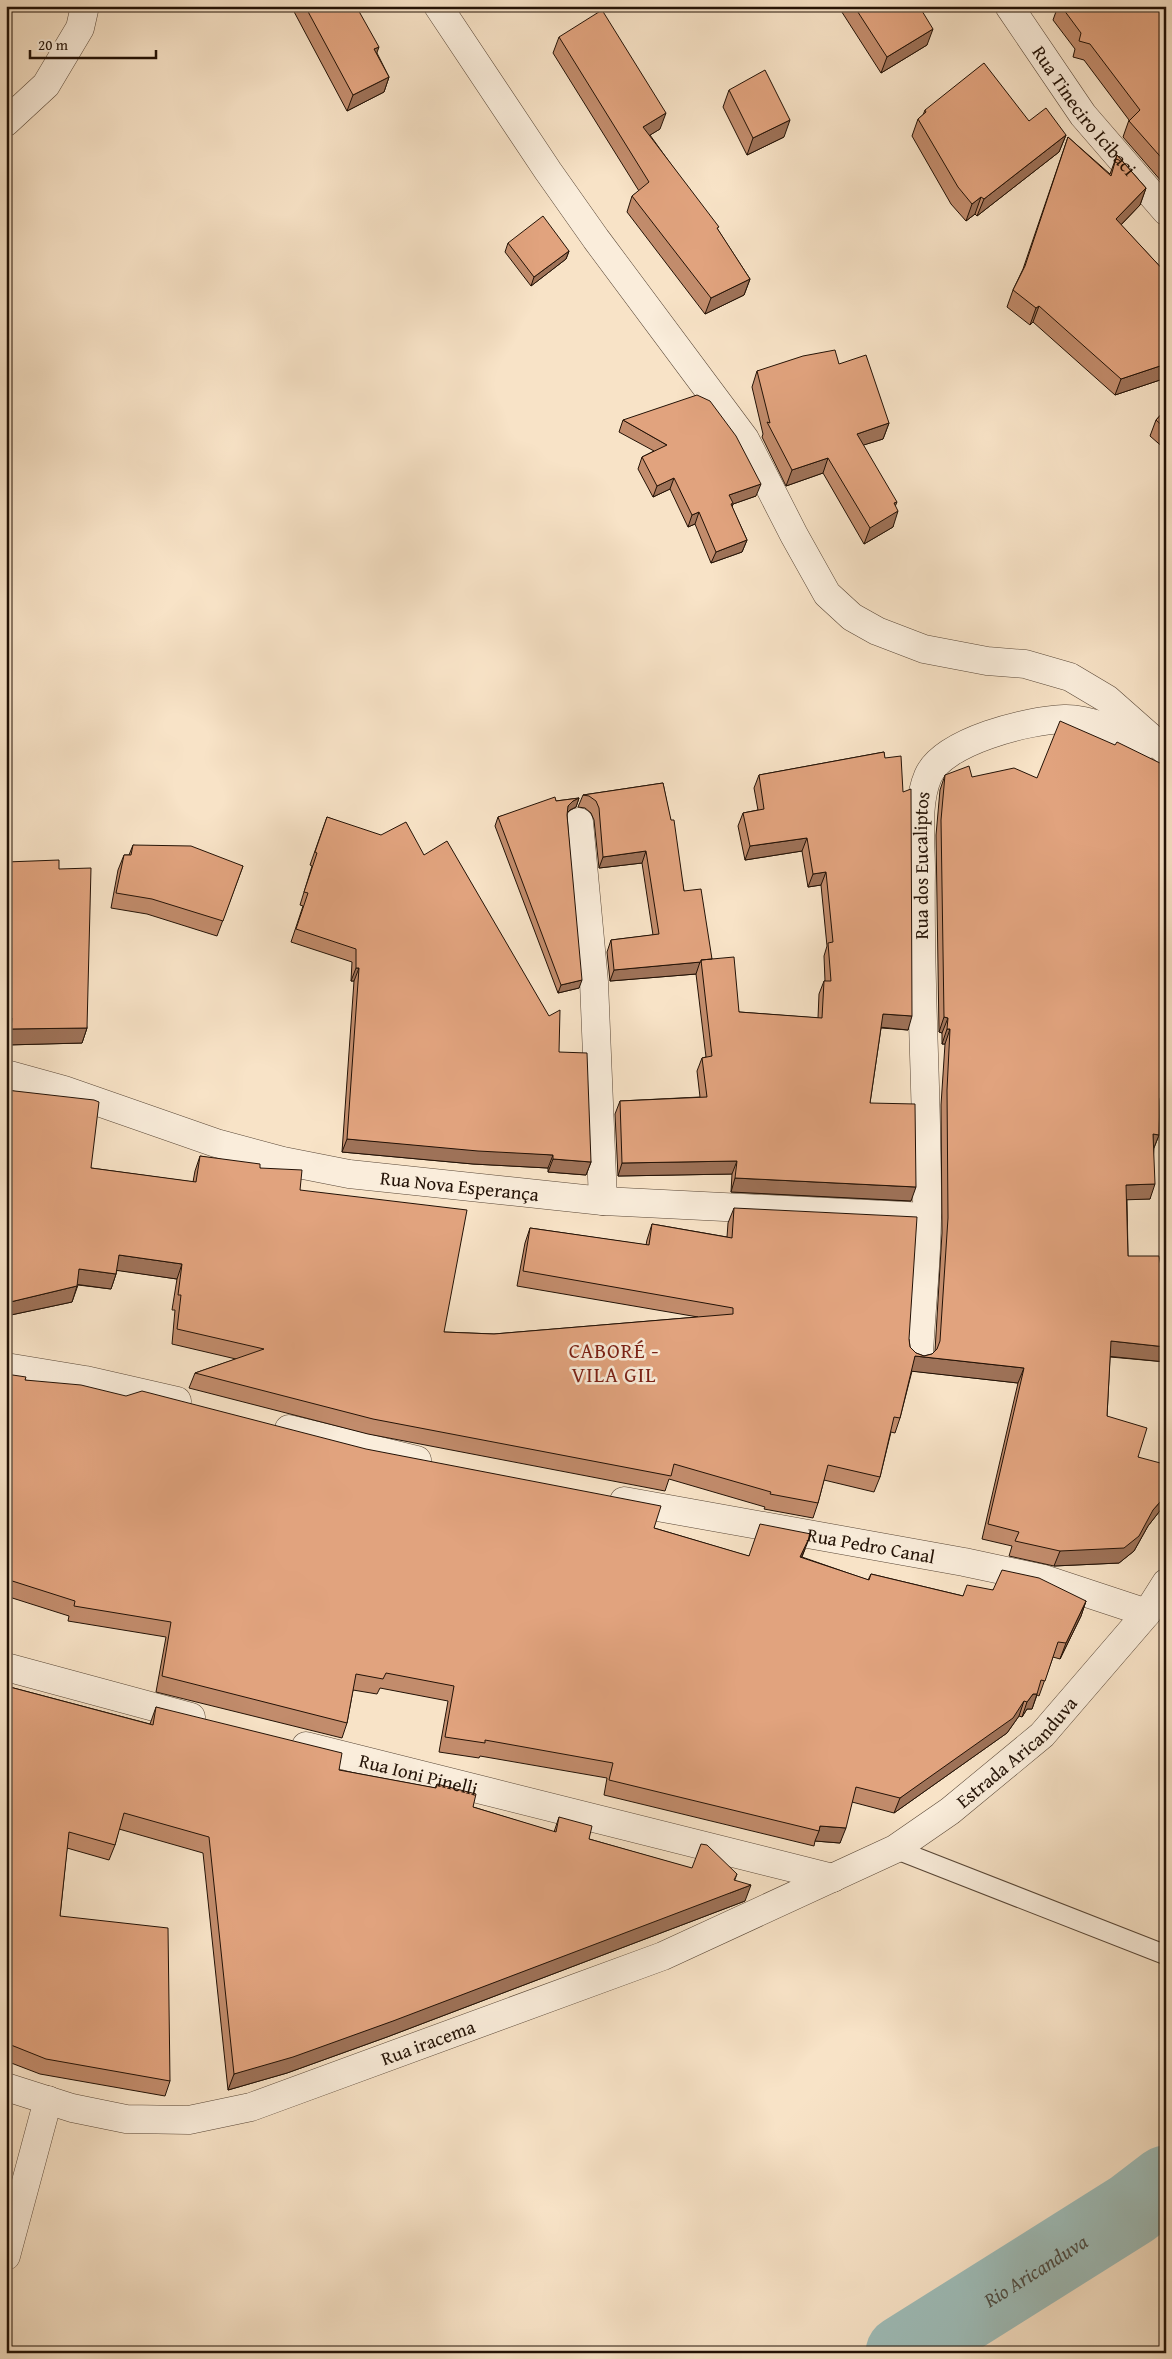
<svg xmlns="http://www.w3.org/2000/svg" width="1172" height="2359" font-family="'Gentium Book Plus',serif">
<rect width="100%" height="100%" fill="#f8e3c7"/>
<filter id="stains"><feTurbulence type="fractalNoise" baseFrequency=".004" numOctaves="4"/><feColorMatrix values="0 0 0 0 .2 0 0 0 0 .09 0 0 0 0 .02 0 0 0 .5 -.17"/></filter>
<radialGradient id="worn" r=".72"><stop offset=".6" stop-color="#630" stop-opacity="0"/><stop offset="1" stop-color="#630" stop-opacity=".3"/></radialGradient>
<g fill="none" stroke-linecap="round" stroke-linejoin="round">
<path stroke="#9ebdb9" stroke-width="75" id="s1" d="M903,2353l229,-144 34,-26"/>
<defs>
<path id="service" d="M895,1849l271,106"/>
<g id="minor">
<path d="M438,6l110,165 48,68 149,200 49,96 33,59 25,23 25,14 47,18 63,12 38,3 45,13 37,22 59,52"/>
<path id="s2" d="M1009,6l74,109 83,96"/>
<path d="M6,122l40,-37 34,-57 5,-22"/>
<path d="M579,822l15,160 9,219"/>
<path id="s3" d="M6,1074l58,16 152,53 67,18 66,13 254,27 324,16"/>
<path id="s4" d="M919,1355c2,-46 8,-93 8,-140 1,-115 -8,-230 -6,-345 0,-29 -5,-66 7,-94 15,-35 101,-56 136,-57 23,-1 61,14 82,26"/>
<path d="M6,1367l79,13 92,21"/>
<path d="M289,1429l128,31"/>
<path id="s5" d="M624,1501l340,61 80,17 103,34"/>
<path d="M6,1667l185,50"/>
<path id="s6" d="M306,1746l527,132"/>
<path id="s7" d="M6,2087l66,21 54,11 63,1 62,-13 412,-151 232,-107 55,-38 92,-76 105,-122 19,-30"/>
<path d="M6,2256l42,-156"/>
</g>
</defs>
<use href="#service" stroke="#584636" stroke-width="21"/>
<use href="#minor" stroke="#584636" stroke-width="29"/>
<use href="#service" stroke="#faeddb" stroke-width="19"/>
<use href="#minor" stroke="#faeddb" stroke-width="28"/>
</g>
<path fill="#c28c6c" stroke="#231206" d="M291,6h65l21,47 12,24 -5,15 -37,19z
M838,6h81l8,39 -46,28z
M1058,6h108v172l-4,4 -39,-45 6,-17 -45,-60 -11,-3 2,-8 -22,-29z
M559,37l101,92 -10,6 68,95 32,49 -6,16 -39,19 -78,-102 5,-16 7,-5 -86,-138z
M729,90l55,47 -37,18 -24,-48z
M925,110l104,11 37,14 -7,17 -82,64 -2,-2 -9,7 -15,-17 -39,-68 6,-17 5,-4z
M1068,137l42,37 7,-19 29,33 -6,17 -19,20 45,48v105l-51,17 -82,-73 -3,3 -23,-18 6,-17 10,-21z
M508,243l61,8 -3,8 -35,27 -26,-34z
M839,364l50,59 -6,16 -20,6 32,61 -2,21 -29,17 -41,-71 -37,13 -24,-49 1,-3 -11,-47 5,-16z
M1166,409v41l-16,-14 6,-16z
M623,420l133,76 -23,8 -1,3 15,33 -5,12 -31,11 -16,-39 -7,3 -18,-38 -17,8 -15,-28 4,-12 12,-6 -35,-19z
M884,752l24,278 -27,-2 -11,75 41,98 -180,-9 1,-18 -114,2 -3,-62 5,-13 80,-4 -3,-26 5,-13 4,-1 -10,-83 -86,7 -3,-29 4,-12 42,-5 -11,-72 -43,5 -5,-48 -3,-7 -6,-5 -7,-1 5,-12 80,-12 21,108 28,68 27,53 79,6 1,-24 5,-13h1l-1,-25 3,-10 -6,-61 -13,2 -6,-36 -57,9 -7,-34 5,-13 15,-3 -4,-22 5,-13z
M945,775l27,2 188,322 -1,36 -5,13 -4,51h-23l1,57 38,106 -56,-5 -3,59 31,41 25,14 3,2v30l-18,23 -14,25 -15,12 -65,3 -45,-10 3,-10 -30,-7 36,-156 -106,-12 -12,47 -5,15 -4,-1 -11,45 -6,15 -50,-12 -6,23 -5,15 -49,-9 1,-2 -96,-28 -4,12 -297,-57 -179,-46 6,-15 41,-14 -64,-15 3,-34h-3l5,-31 -60,-9 -1,4 -5,15 -33,-4 -6,17 -66,14v-226l85,78 102,14 2,-11 5,-15 60,12 40,22 144,142 50,2 204,-17 -181,-31 8,-43 5,-15 116,17 1,-5 5,-16 75,13 1,-14 6,-15 175,131 1,8 6,6 8,3 8,-2 3,-3 7,-118 -1,-128 4,-61h-3v-11l-3,-1 -3,-197 4,-45z
M579,798l-3,9 -6,3 -3,3v2l12,173 -21,5 -63,-167 3,-9 58,-16z
M327,817l97,38 135,197 32,110 -5,13 -38,-3v-4l-75,-4 -131,-12 12,-171h-3l1,-19 -61,-20 12,-36 -3,-1 12,-39 -2,-1z
M133,845l110,21 -26,70 -70,-22 -36,-6 7,-38 6,-15h5z
M6,862l53,7 28,159 -5,15 -76,2z
M6,1374l19,6 629,148 94,28 57,-7 -3,8 66,23 3,-6 92,22 30,-6 93,11 -5,15 -21,43 -7,-2 -14,39 -2,-1 -5,14h-5l-5,8 -3,-1 -12,17 -113,80 -42,-11 -12,41 -25,-2 -1,5 -210,-51 3,-17 -127,-22 -1,2 -40,-6 9,-51 -68,-13 -3,6 -24,-4 -6,33 -5,15 -186,-46 10,-55 -98,-16 1,-5 -63,-20z
M6,1686l144,38 6,-17 183,63 96,18 2,-4 36,23 81,25 5,-15 30,22 146,42 10,20 -358,136 -100,36 -59,17 -25,-237 -84,-24 -4,16 -6,15 -42,-12 -7,68 110,165 -5,15 -125,-22 -34,-13z"/>
<path fill="#9e7258" stroke="#231206" d="M933,29l-6,16 -46,28 6,-16z
M379,47l-6,16 1,-14z
M389,77l-5,15 -37,19 6,-16z
M666,113l-6,16 -23,14 6,-16z
M790,120l-6,17 -37,18 6,-17z
M1066,135l-7,17 -82,64 7,-17z
M1166,171v7l-4,4z
M1146,188l-6,17 -30,31 6,-17z
M981,197l-6,17 -9,7 6,-17z
M569,251l-3,8 -35,27 3,-9z
M750,279l-6,16 -39,19 6,-16z
M1039,306l-6,16 -3,3 6,-17z
M1166,364v14l-51,17 6,-16z
M889,423l-6,16 -32,10 6,-15z
M828,458l-5,15 -37,13 6,-16z
M674,478l-4,11 -17,8 4,-11z
M761,484l-5,12 -23,8 -4,11v-20z
M897,502l-5,12 6,-3 -5,16 -29,17 6,-16 24,-25z
M699,512l-4,12 -7,3 4,-12z
M747,540l-5,12 -31,11 5,-11z
M579,798l-3,9 -6,3 -5,5 3,-9 5,-5z
M807,838l-5,13 -57,9 5,-14z
M646,851l-4,12 -43,5 4,-11z
M826,872l-5,13 -13,2 5,-13z
M700,962l-4,12 -86,7 4,-11z
M356,968h3l-5,13h-3z
M582,980l-3,8 -21,5 3,-8z
M883,1014l29,2 -4,14 -29,-3z
M944,1017l4,1 -6,15 -3,-1z
M12,1018l-6,16v-15z
M87,1028l-5,15 -76,2v-3l5,-13z
M947,1029h3l-5,15h-3z
M1153,1134l6,1 -6,15z
M347,1139l206,16 -5,13 -75,-4 -131,-12z
M553,1159l38,3 -5,13 -38,-3z
M737,1161l-5,13 -114,2 4,-13z
M735,1178l181,9 -5,14 -180,-9z
M1155,1184l-5,15 -29,1 5,-15z
M119,1255l63,9 -5,15 -63,-9z
M79,1269l37,5 -5,15 -37,-5z
M77,1286l-5,16 -66,14v-13z
M1111,1341l55,6v15l-60,-6z
M915,1356l109,12 -6,15 -108,-12z
M1166,1495v8l-18,23 -14,25 -15,12 -65,3 6,-15 93,-41z
M811,1534l-6,15 -10,23 5,-15z
M1086,1601l-5,15 -21,43 6,-16z
M1033,1694h4l-5,15h-5l-5,8 5,-15z
M1024,1701l-5,15 -12,17 -113,80 6,-15z
M820,1826l26,2 -6,15 -25,-2 4,-10z
M737,1874l-7,19 21,-8 -6,16 -358,136 -100,36 -59,17 6,-16z"/>
<path fill="#e1a37e" stroke="#231206" d="M305,6h51l23,41 -5,2 15,28 -36,18z
M854,6h65l14,23 -46,28z
M1061,6h105v157l-37,-42 11,-11 -50,-66 -11,-3 2,-8z
M602,10l64,103 -23,14 76,100 -2,1 33,51 -39,19 -79,-102 17,-14 -90,-145z
M984,63l45,58 17,-13 20,27 -82,64 -3,-2 -9,7 -14,-17 -40,-68 8,-7 -1,-2z
M765,70l25,50 -37,18 -24,-48z
M1068,137l43,39 6,-21 29,33 -30,31 50,54v91l-45,15 -82,-73 -3,2 -23,-18 12,-24z
M543,216l26,35 -35,26 -26,-34z
M835,350l4,14 27,-9 23,68 -32,11 40,68 -3,1 4,8 -28,17 -42,-70 -36,12 -25,-48 3,1 -13,-52 46,-15z
M697,395l13,6 26,35 25,48 -32,11 4,8 -2,1 16,36 -31,12 -17,-40 -7,3 -18,-37 -17,8 -15,-29 25,-12 -44,-25z
M1166,409v20l-10,-9z
M1060,721l55,24 2,-3 49,24v313l-6,20 -1,36 -6,-1 2,50 -29,1 2,71h31l7,35v56l-55,-6 -4,75 40,12 -9,29 26,7 -1,7 3,2v22l-13,15 -14,26 -15,12 -64,3 -45,-10 4,-9 -31,-8 36,-156 -109,-12 -15,62 -6,-1 -14,60 -52,-12 -10,38 -48,-9 1,-2 -97,-28 -3,12 -298,-57 -178,-46 69,-24 -87,-20 4,-34h-3l4,-31 -63,-9 -3,19 -37,-5 -2,17 -71,17v-213l88,10 5,2 -8,66 105,14 4,-26 60,8v4l42,2 -2,20 167,20 -23,122 50,2 239,-20v-6l-210,-37 7,-43 119,17 3,-21 80,14 2,-30 183,9 -8,122 1,8 6,6 8,3 8,-2 5,-5 3,-8 8,-123 -1,-128 3,-61h-3l1,-11 -4,-1 -3,-197 4,-45 24,-9 3,11 42,-9 23,10z
M884,752l1,6 16,-2 2,36 8,-3 1,227 -29,-2 -13,89 45,1 1,83 -181,-9 2,-17 -115,2 -2,-62 87,-4 -5,-39 10,-2 -11,-96 33,-3 5,55 83,6 2,-37h7l-3,-38 5,-1 -7,-70 -13,2 -6,-36 -57,8 -7,-33 21,-4 -5,-34z
M663,783l8,37h3l10,71 17,-2 11,70 -11,1v2l-87,8 -3,-30 48,-6 -13,-83 -43,6 -4,-49 -3,-7 -7,-5 -6,-1z
M555,797l1,4 23,-3 -6,3 -5,5 -1,9 15,165 -21,5 -63,-168z
M327,817l54,18 25,-13 18,33 23,-14 102,175 11,-6 -1,42 28,1 4,109 -38,-3v-4l-75,-4 -131,-12 12,-171h-3v-19l-60,-20 12,-36 -4,-1 13,-39 -2,-1z
M133,845l58,1 52,20 -20,55 -71,-22 -36,-6 8,-38h7z
M59,860v9l32,-1 -4,160 -76,1 1,-11 -6,1v-157z
M6,1374l20,3 -1,3 56,5 45,11 16,-5 224,58 295,57 -7,22 95,28 11,-32 51,10 -11,23 69,23 2,-6 92,22 4,-11 26,5 9,-20 37,8 47,23 -20,42 -8,-1 -13,39 -4,-1 -4,14h-4l-6,8 -3,-1 -11,17 -113,80 -44,-11 -10,41 -26,-2 -1,5 -210,-51 4,-17 -128,-23v3l-40,-6 9,-51 -68,-13 -3,6 -27,-5 -9,49 -185,-47 9,-54 -97,-16 1,-5 -69,-22z
M6,1686l147,39 3,-18 186,46 -3,17 97,18 1,-4 39,10 -3,13 83,25 3,-15 33,9 -3,13 103,29 9,-24 6,1 30,29 -3,6 17,5 -358,136 -100,36 -59,17 -25,-237 -85,-24 -9,32 -46,-13 -9,84 108,12 2,153 -124,-22 -40,-16z"/>
<g text-anchor="middle" dominant-baseline="central" stroke-width="5" stroke-linejoin="round" paint-order="stroke">
<g font-size="19" fill="#231206" stroke="#faeddb">
<text stroke="none"><textPath href="#s2" startOffset="129">Rua Tineciro Icibaci</textPath></text>
<text stroke="none"><textPath href="#s4" startOffset="490">Rua dos Eucaliptos</textPath></text>
<text stroke="none"><textPath href="#s3" startOffset="469">Rua Nova Esperança</textPath></text>
<text stroke="none"><textPath href="#s5" startOffset="251">Rua Pedro Canal</textPath></text>
<text stroke="none"><textPath href="#s7" startOffset="1101">Estrada Aricanduva</textPath></text>
<text stroke="none"><textPath href="#s6" startOffset="116">Rua Ioni Pinelli</textPath></text>
<text stroke="none"><textPath href="#s7" startOffset="439">Rua iracema</textPath></text>
</g>
<g font-size="20" font-style="italic" fill="#4e4e45" stroke="#faeddb">
<text stroke="none"><textPath href="#s1" startOffset="156">Rio Aricanduva</textPath></text>
</g>
<g font-size="21" letter-spacing="1" fill="#7a1f14" stroke="#faeddb">
<text x="614" y="1350">CABORÉ -<tspan x="614" dy="24">VILA GIL</tspan></text>
</g>
</g>
<rect width="1172" height="2359" fill="none" stroke="#f8e3c7" stroke-width="25"/>
<rect x="8" y="8" width="1157" height="2344" fill="none" stroke="#231206" stroke-width="2.5"/>
<rect x="12" y="12" width="1147" height="2334" fill="none" stroke="#231206"/>
<path d="M30 50v8h126v-8" fill="none" stroke="#231206" stroke-width="2.5"/>
<text x="38" y="50" font-size="15" fill="#231206" stroke="#faeddb" stroke-width="4" paint-order="stroke">20 m</text>
<rect width="100%" height="100%" filter="url(#stains)"/>
<rect width="100%" height="100%" fill="url(#worn)"/>
</svg>
